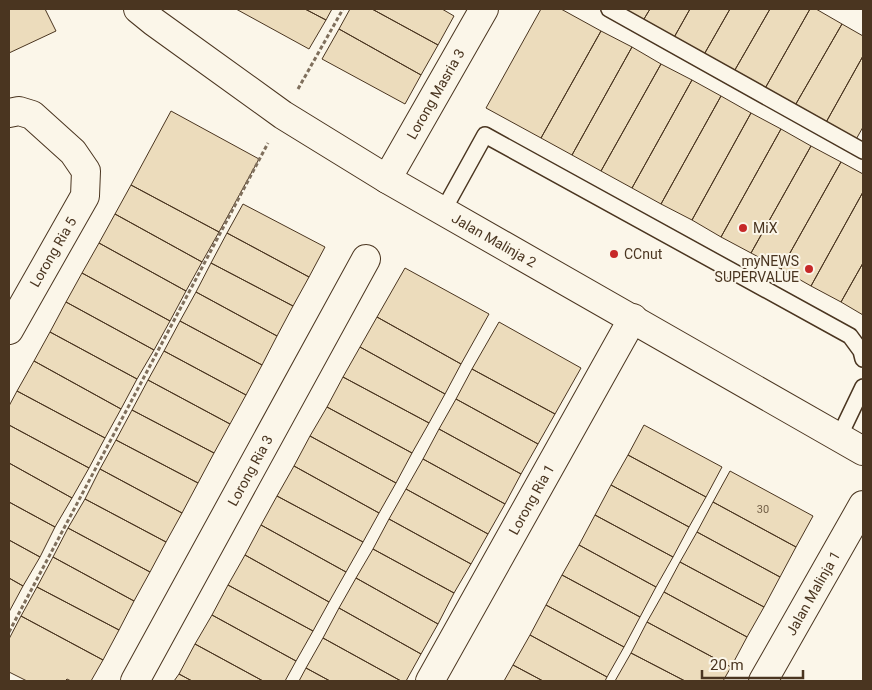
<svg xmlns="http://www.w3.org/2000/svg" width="872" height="690" font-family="Roboto,sans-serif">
<rect width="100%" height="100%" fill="#fbf6e9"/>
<path fill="#ecdcbc" stroke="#4a3520" d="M9,9h36l11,22 -47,22z
M236,9h69l21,11 -17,29z
M305,9h27l-6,11z
M350,9h22l66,36 -17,30 -82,-46z
M372,9h70l12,7 -16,29z
M541,9h20l40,22 -60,107 -55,-30z
M614,9h36l-9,15z
M650,9h40l-18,32 -31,-17z
M690,9h40l-28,49 -30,-17z
M730,9h40l-38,66 -30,-17z
M770,9h40l-47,83 -31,-17z
M810,9h6l26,15 -49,85 -30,-17z
M842,24l21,12v20l-39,70 -31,-17z
M339,29l82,46 -16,29 -83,-45z
M601,31l31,16 -60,108 -31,-17z
M632,47l29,17 -60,107 -29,-16z
M863,56v71l-9,16 -30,-17z
M661,64l31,16 -60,108 -31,-17z
M692,80l29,16 -60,108 -29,-16z
M721,96l30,17 -59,107 -31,-16z
M171,111l88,48 -40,73 -88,-47z
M751,113l30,16 -60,108 -29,-17z
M781,129l30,17 -60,107 -30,-16z
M811,146l30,16 -60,107 -30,-16z
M841,162l22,12v18l-52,94 -30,-17z
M131,185l88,47 -17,30 -87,-48z
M863,192v71l-22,39 -30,-16z
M243,204l82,43 -16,30 -82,-44z
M115,214l87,48 -16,29 -87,-48z
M227,233l82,44 -16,29 -82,-43z
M99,243l87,48 -16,30 -88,-48z
M211,263l82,43 -16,30 -81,-44z
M863,263v52l-22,-13z
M405,268l84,46 -28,50 -84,-47z
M82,273l88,48 -16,29 -88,-48z
M196,292l81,44 -15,29 -82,-44z
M66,302l88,48 -17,29 -87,-47z
M377,317l84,47 -16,30 -85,-47z
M180,321l82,44 -16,30 -82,-44z
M499,322l82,46 -26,46 -83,-45z
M50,332l87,47 -16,30 -87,-48z
M360,347l85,47 -16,29 -86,-46z
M164,351l82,44 -16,29 -82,-44z
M34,361l87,48 -16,29 -88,-47z
M472,369l83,45 -17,30 -82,-45z
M343,377l86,46 -17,30 -85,-46z
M148,380l82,44 -16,29 -82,-43z
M17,391l88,47 -16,30 -80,-43v-19z
M456,399l82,45 -17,30 -82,-45z
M327,407l85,46 -16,30 -86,-47z
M132,410l82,43 -16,30 -82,-43z
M9,425l80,43 -17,30 -63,-35z
M644,425l78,42 -16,30 -78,-42z
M439,429l82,45 -16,30 -82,-45z
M310,436l86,47 -17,30 -85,-47z
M116,440l82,43 -16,30 -82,-44z
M628,455l78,42 -17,30 -78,-42z
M423,459l82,45 -17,30 -82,-45z
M9,463l63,35 -17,29 -46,-25z
M294,466l85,47 -16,29 -86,-46z
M100,469l82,44 -16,29 -81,-43z
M730,471l83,45 -17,31 -83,-45z
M611,485l78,42 -16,30 -78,-42z
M406,489l82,45 -17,30 -82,-45z
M277,496l86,46 -17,30 -85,-47z
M85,499l81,43 -16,30 -82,-44z
M9,502l46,25 -15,30 -31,-17z
M713,502l83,45 -16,30 -83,-45z
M595,515l78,42 -17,30 -77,-42z
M389,519l82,45 -17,29 -81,-44z
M261,525l85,47 -17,30 -84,-47z
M68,528l82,44 -16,29 -81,-44z
M697,532l83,45 -16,30 -84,-45z
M9,540l31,17 -17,29 -14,-8z
M579,545l77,42 -16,30 -78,-42z
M373,549l81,44 -16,31 -82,-46z
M245,555l84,47 -16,29 -85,-46z
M53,557l81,44 -15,29 -82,-43z
M680,562l84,45 -17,30 -83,-45z
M562,575l78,42 -16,30 -78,-42z
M9,578l14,8 -14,26z
M356,578l82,46 -17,30 -82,-46z
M228,585l85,46 -17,30 -84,-46z
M37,587l82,43 -16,30 -82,-44z
M664,592l83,45 -16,30 -84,-45z
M546,605l78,42 -17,30 -77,-42z
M339,608l82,46 -15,27h-5l-78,-43z
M212,615l84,46 -11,20h-22l-68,-37z
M21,616l82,44 -12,21h-20l-4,-2 -2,2h-38l-18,-9v-33z
M647,622l84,45 -8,14h-38l-54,-28z
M530,635l77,42 -2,4h-62l-30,-16z
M323,638l78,43h-71l-24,-13z
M195,644l68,37h-71l-13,-7z
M631,653l54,28h-70z
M513,665l30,16h-39z
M306,668l24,13h-31z
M179,674l13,7h-18z"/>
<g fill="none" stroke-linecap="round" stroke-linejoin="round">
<defs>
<path id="service" d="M609,9l254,142
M443,211l42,-76 365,201 11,15 2,8
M839,437l24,-50"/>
<g id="minor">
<path id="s1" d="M138,9l16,13 129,93 104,64 476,272"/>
<path d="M9,113l10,-2 13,4 41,37 13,19 -1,25 -76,134"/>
<path id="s2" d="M387,179l97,-170"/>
<path id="s3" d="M135,681l231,-422"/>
<path id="s4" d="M430,681l203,-363"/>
<path id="s5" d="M763,681l100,-176"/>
</g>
</defs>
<use href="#service" stroke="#4a3520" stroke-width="18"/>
<use href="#minor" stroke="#4a3520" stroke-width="30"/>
<path stroke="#7f6f5c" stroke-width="3" stroke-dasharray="4 2.5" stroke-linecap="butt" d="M298,89l45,-80
M9,632l259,-489"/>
<use href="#service" stroke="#fbf6e9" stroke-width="15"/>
<use href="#minor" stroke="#fbf6e9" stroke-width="28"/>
</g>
<g fill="#c62828" stroke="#fbf6e9" stroke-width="2">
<circle cx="743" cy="228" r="5"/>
<circle cx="614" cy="254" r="5"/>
<circle cx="809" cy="269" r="5"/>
</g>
<g text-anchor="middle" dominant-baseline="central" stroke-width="4" stroke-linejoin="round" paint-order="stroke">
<g font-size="11" fill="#725f47">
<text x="763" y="509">30</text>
</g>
<g font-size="14" fill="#4a3520" stroke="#fbf6e9">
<text stroke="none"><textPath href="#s2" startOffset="98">Lorong Masria 3</textPath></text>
<text stroke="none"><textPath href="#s1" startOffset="425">Jalan Malinja 2</textPath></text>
<text transform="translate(53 252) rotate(-60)">Lorong Ria 5</text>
<text stroke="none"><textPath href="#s3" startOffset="240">Lorong Ria 3</textPath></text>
<text stroke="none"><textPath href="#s4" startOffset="208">Lorong Ria 1</textPath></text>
<text stroke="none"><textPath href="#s5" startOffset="101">Jalan Malinja 1</textPath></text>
</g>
<g font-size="14" fill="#4a3520" stroke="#fbf6e9" text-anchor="start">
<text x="753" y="228">MiX</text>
<text x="624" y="254">CCnut</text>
<text x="799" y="261" text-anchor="end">myNEWS<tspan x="799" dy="16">SUPERVALUE</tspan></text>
</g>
</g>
<rect width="872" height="690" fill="none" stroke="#4a3520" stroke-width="20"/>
<path d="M702 670v8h101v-8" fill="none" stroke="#4a3520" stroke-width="2.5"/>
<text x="710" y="670" font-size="15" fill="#4a3520" stroke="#fbf6e9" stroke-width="4" paint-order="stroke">20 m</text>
</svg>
